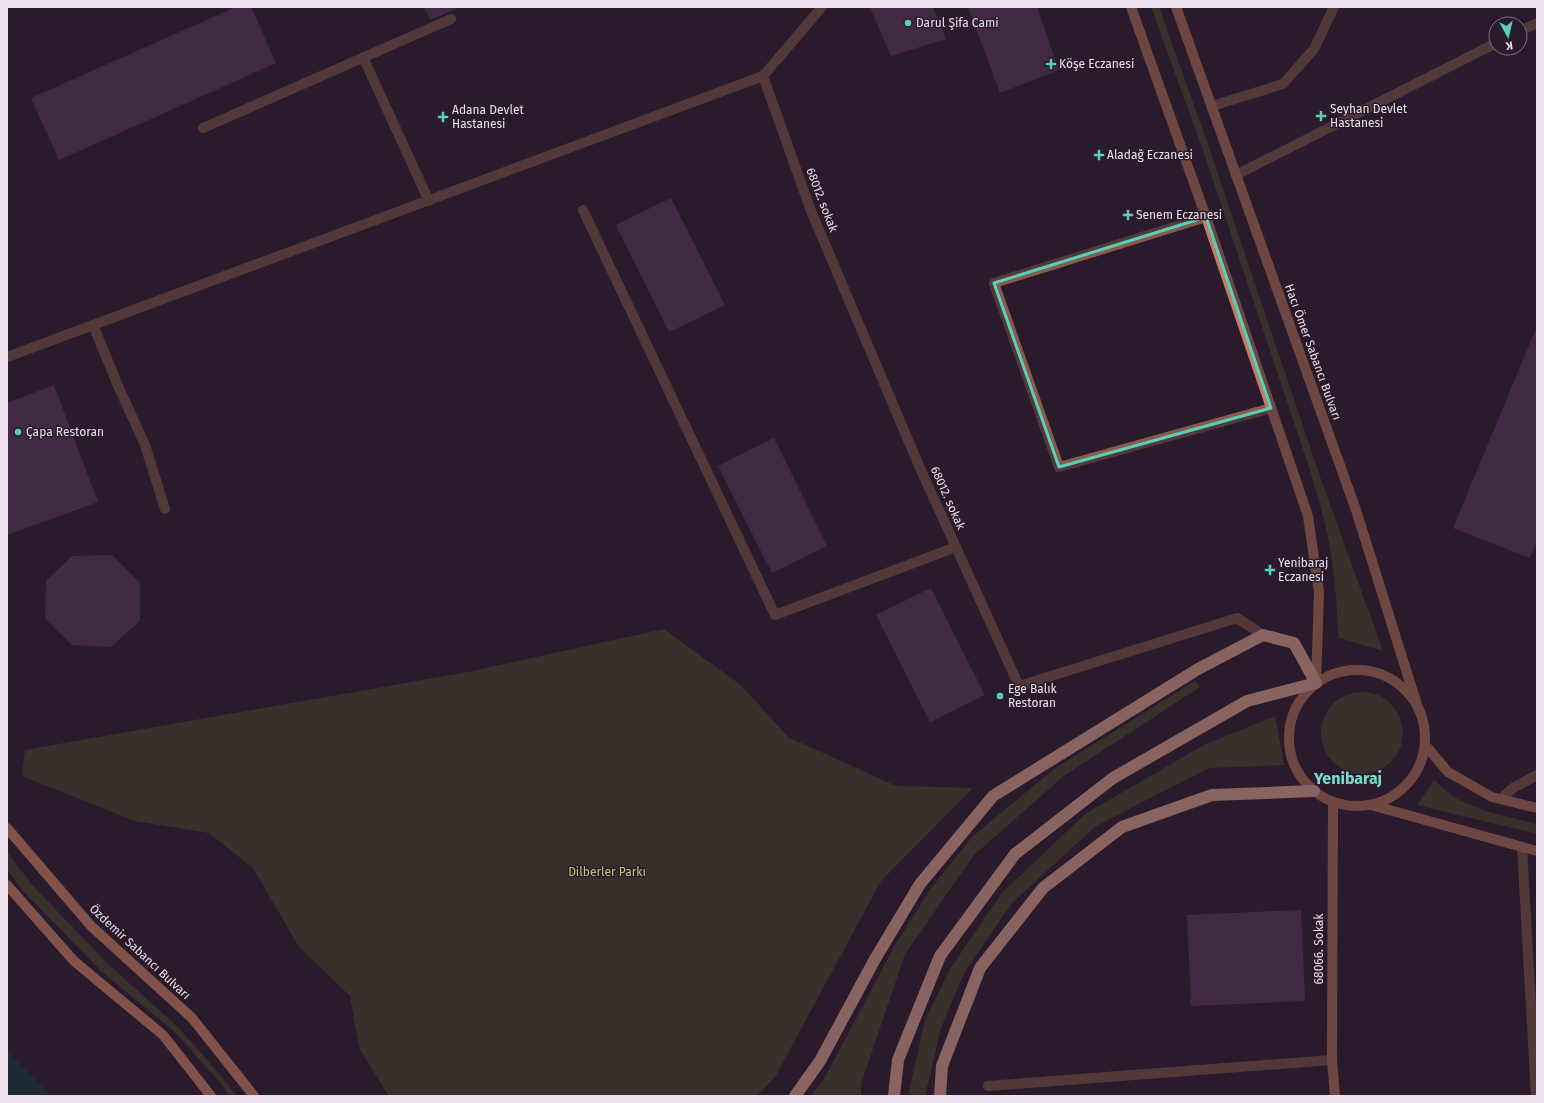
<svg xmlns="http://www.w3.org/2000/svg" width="1544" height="1103" font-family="'Fira Sans',sans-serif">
<rect width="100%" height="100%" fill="#291b2b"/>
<path fill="#494b2b" d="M1151,7h8l51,143 109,324 64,177 -44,-13c-2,-26 -3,-52 -7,-77 -4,-32 -14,-63 -23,-94l-110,-328z
M664,629l78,57 46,51 108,49 77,2 -92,93 -106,196 -18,19h-368l-30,-48 -9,-52 -51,-49 -46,-79 -44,-35 -74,-12 -113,-45 3,-26 443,-78z
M1195,681l5,6 -135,88 -91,80 -69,99 -44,130v12h-51l14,-17 70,-132 35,-56 43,-54 82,-68z
M1321 733a41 41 0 1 1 82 0a41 41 0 1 1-82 0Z
M1275,716l9,49 -75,3 -113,58 -84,77 -48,70 -23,55 -16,68h-17l17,-76 25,-51 51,-75 84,-80 119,-69z
M1434,780l21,18 30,13 52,13v10l-120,-29z
M7,852l26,34 76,79 71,64 46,53 10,14h-7l-7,-11 -47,-53 -73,-60 -78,-80 -17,-23z"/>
<path fill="#0e3c3d" d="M7,1051l40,40 6,5h-46z"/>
<path fill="#5e3a62" d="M236,7h15l25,56 -217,97 -28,-62z
M424,7h36l-30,13z
M870,7h63l13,32 -55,17z
M968,7h69l22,63 -59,23z
M671,198l54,107 -56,27 -53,-107z
M1537,326v215l-7,17 -77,-30z
M54,385l44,117 -91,33v-132z
M774,438l53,108 -55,27 -54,-107z
M112,555l28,28v38l-29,26 -39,-2 -27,-26 1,-38 26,-25z
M931,588l54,107 -55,27 -54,-107z
M1301,910l4,91 -114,5 -4,-91z"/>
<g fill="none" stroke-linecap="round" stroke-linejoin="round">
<path stroke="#865c49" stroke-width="10" d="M363,57l66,144
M203,128l248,-109
M93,325l26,63 26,57 20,64"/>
<path stroke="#865c49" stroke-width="10" d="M1520,31l17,-8
M763,76l48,135 109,257 99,218 218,-68 26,17
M1212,106l71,-22 31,-35 20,-42
M1236,175l260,-132
M583,210l192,405 181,-68
M1206,217l-212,66 65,184 212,-59
M7,357l756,-281 59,-69
M1501,799l12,-11 24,-13
M1522,847l14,249
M988,1086l344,-26"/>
<path stroke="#c17d5f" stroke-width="10" d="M1131,7l75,210 102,299 11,76 -3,91
M1176,7l180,503 62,198
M1289 738a68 68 0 1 1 136 0a68 68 0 1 1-136 0Z
M1426,746l22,26 44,25 45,11
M1333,803l-1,257 3,36
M1371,805l166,46"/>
<path stroke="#ee966f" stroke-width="10" d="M7,828l84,98 101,92 62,78
M7,885l67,76 89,74 48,61"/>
<path stroke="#fbbb9f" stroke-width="12" d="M795,1096l25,-35 55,-102 45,-75 73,-88 205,-127 65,-34 31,8 22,40 -69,18 -134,77 -98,76 -75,102 -42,104 -4,36
M940,1096l2,-30 38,-98 63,-80 79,-61 90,-32 102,-4"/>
</g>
<path d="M0 0H1544V1103H0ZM1206,217l65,191 -212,59 -65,-184z" fill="#291b2b" fill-opacity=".55" fill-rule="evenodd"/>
<path fill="none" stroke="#5bcebb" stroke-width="3" stroke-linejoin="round" d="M1206,217l65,191 -212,59 -65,-184z"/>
<g fill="#5bcebb" stroke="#291b2b" stroke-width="1.5">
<circle cx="908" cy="23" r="4"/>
<path d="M1049 58h4v4h4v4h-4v4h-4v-4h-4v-4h4z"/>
<path d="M1319 110h4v4h4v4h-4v4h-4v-4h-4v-4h4z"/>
<path d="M441 111h4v4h4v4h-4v4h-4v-4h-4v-4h4z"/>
<path d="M1097 149h4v4h4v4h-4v4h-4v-4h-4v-4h4z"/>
<path d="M1126 209h4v4h4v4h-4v4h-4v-4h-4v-4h4z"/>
<circle cx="18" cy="432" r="4"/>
<path d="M1268 564h4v4h4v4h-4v4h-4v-4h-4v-4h4z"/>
<circle cx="1000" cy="696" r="4"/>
</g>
<g text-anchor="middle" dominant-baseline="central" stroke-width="3" stroke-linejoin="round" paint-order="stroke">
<g font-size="12" fill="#ece1ed" stroke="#291b2b" text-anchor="start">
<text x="916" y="23">Darul Şifa Cami</text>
<text x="1059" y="64">Köşe Eczanesi</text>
<text x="1330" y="109">Seyhan Devlet<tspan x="1330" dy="14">Hastanesi</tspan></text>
<text x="452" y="110">Adana Devlet<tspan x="452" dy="14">Hastanesi</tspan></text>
<text x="1107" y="155">Aladağ Eczanesi</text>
<text x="1136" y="215">Senem Eczanesi</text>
<text x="26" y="432">Çapa Restoran</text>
<text x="1278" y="563">Yenibaraj<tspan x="1278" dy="14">Eczanesi</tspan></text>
<text x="1008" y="689">Ege Balık<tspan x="1008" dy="14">Restoran</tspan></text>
</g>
<g font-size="12" fill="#ece1ed" stroke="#291b2b">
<text transform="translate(822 200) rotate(69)">68012. sokak</text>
<text transform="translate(1313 352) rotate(70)">Hacı Ömer Sabancı Bulvarı</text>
<text transform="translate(948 498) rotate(66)">68012. sokak</text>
<text transform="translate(1319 949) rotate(-90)">68066. Sokak</text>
<text transform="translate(140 952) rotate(43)">Özdemir Sabancı Bulvarı</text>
</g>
<g font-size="12" fill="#c4c973" stroke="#291b2b">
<text x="607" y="872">Dilberler Parkı</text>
</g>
<g font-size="16" font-weight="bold" fill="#76ddcb" stroke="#291b2b">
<text x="1348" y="778">Yenibaraj</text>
</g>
</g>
<rect width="1544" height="1103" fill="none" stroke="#ece1ed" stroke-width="16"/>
<g transform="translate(1508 36) rotate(172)"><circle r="19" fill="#291b2b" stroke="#776a79"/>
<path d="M0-3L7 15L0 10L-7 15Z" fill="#5bcebb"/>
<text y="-6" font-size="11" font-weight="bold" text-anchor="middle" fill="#ece1ed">K</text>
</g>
</svg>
